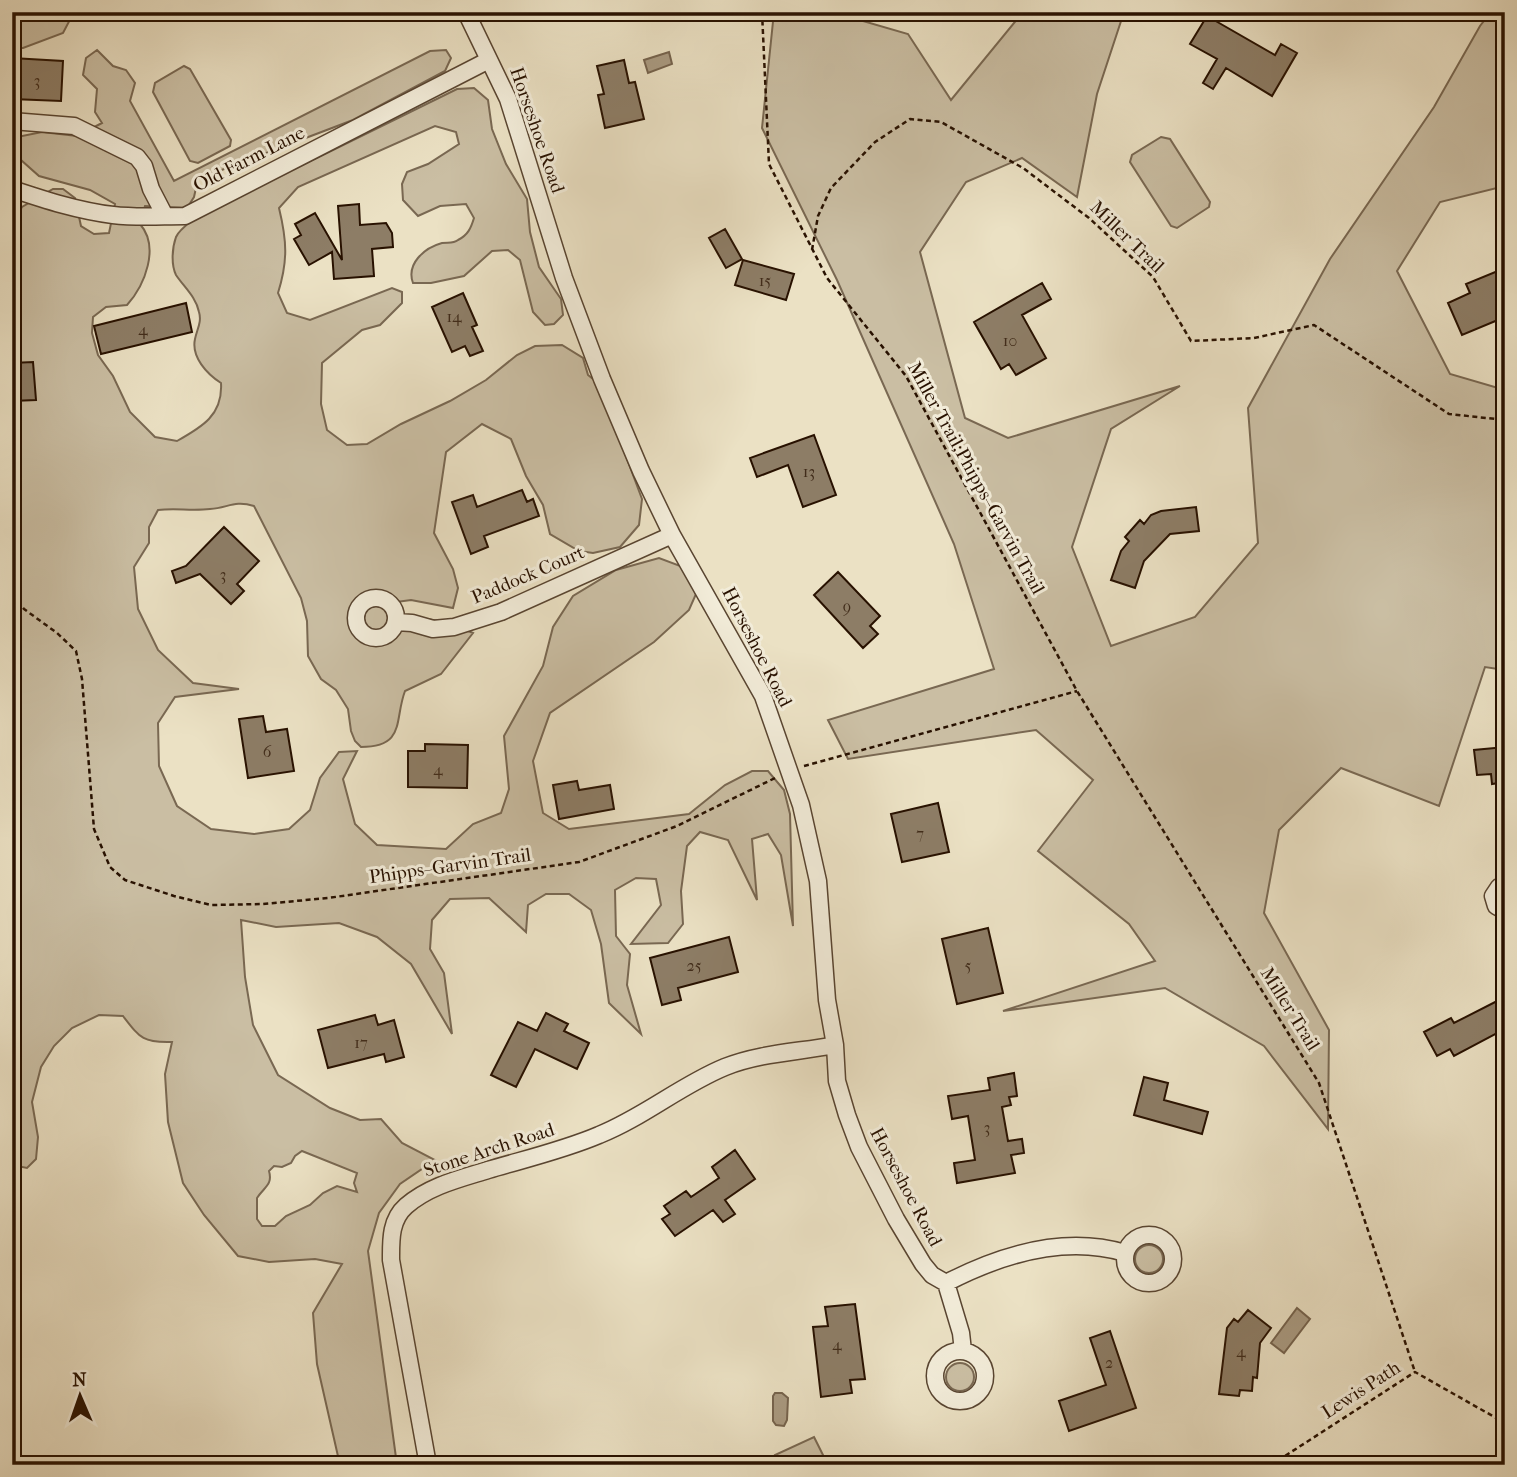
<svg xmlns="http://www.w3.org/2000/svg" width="1517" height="1477" font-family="'IM FELL French Canon',serif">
<rect width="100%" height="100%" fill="#ebe1c4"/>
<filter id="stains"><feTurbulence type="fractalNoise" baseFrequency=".00286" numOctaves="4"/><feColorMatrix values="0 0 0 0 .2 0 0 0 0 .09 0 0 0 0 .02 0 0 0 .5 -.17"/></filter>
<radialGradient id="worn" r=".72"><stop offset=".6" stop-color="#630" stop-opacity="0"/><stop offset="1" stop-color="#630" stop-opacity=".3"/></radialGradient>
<path fill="#cabea3" stroke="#796852" stroke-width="2" fill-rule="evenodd" d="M12,12h62l-11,21 -40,15h-11z
M774,12h82v7l52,15 43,66 72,-88h101l-27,82 -20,103 -55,-39 -56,24 -46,70 45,166 43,20 172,-52 -69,43 -39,118 39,99 84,-29 63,-74 -10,-135 82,-149 104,-152 46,-81 11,-14h14v174l-65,16 -43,69 53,103 55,16v280l-20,-3 -46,139 -98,-38 -62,62 -15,83 65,117 -1,99 -64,-83 -99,-58 -162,23 152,-50 -26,-37 -91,-73 55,-71 -57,-50 -188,29 -20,-39 166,-51 -40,-125 -117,-264 -75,-152z
M97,50l16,16 13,4 9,13 -5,18 44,80 256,-130 16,-1 5,8 -6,13 -92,49 -155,59 -4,18 -7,11 -42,-2 -5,18c20,23 5,61 -13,81l-21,2 -13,10 -1,16 6,22 15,21 17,36 25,25 22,4c25,-14 46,-26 44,-58 -14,-9 -30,-26 -26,-44 2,-10 7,-17 4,-27 -3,-15 -15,-25 -23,-37 -5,-10 -4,-27 0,-38 3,-7 13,-14 19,-19l262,-129 17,-1 14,12 4,29 14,35 21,35 3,33 9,35 22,32 2,16 -9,9 -9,1 -12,-13 -13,-52 -12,-10 -16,1 -28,25 -33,7h-18c-7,-19 11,-35 29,-40 6,-1 11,1 16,-3 10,-5 13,-12 16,-22l-8,-14 -26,2 -22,10 -15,-16 -1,-16 5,-12 21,-8 31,-20 -3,-12 -21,-6 -137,61 -19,21c8,33 9,53 -1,85l9,20 23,7 82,-32 10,4v11l-22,22 -18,5 -40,33 -1,41 6,26 20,15 20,-1 34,-20 49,-23 36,-21 31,-25 18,-9 27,-1 21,13 5,17 11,9 43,115 -3,26 -19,22 -27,6 -14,-2 -29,-17 -7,-29 -17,-29 -15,-37 -29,-15 -36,28 -12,81 19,36 5,19 -5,20 -42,-8 -22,3 12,12 45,7 27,11 -32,41 -36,17c-11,29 1,56 -44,56l-6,-6 -4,-10 -3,-22 -12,-19 -15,-11 -13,-23 -1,-35 -6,-23 -47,-92c-20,-6 -26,2 -44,3 -18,2 -35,-1 -52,1l-9,17v16l-15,24 4,42 20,41 35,33 46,6 -64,8 -17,26 1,43 18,40 34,23 43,5 35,-5 21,-19 10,-32 19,-26 18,-1 -14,28 12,45 22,21 69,4 27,-25 28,-11 8,-24 -5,-53 39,-70 10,-39 20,-31 43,-26 43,-12 24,9 13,27 -7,16 -35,32 -104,71 -17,48 10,52 26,16 120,-15 36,-29 27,-14h16l16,19 6,24 3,112 -12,-71 -13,-21 -16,5 5,61 -29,-60 -28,-8 -13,14 -6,45 2,33 -15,19 -37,1 30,-39 -5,-26 -20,-1 -21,12 1,46 14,18 -3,31 14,49 -32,-31 -8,-59 -10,-34 -22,-16h-23l-18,11 -2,27 -37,-34 -39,1 -18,21 -2,29 14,24 8,61 -41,-70 -34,-27 -38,-14 -63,4 -35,-7 4,57 8,48 25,50 52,33 30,12 21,-1 21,24 33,17 -35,24 -21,29 -11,38 29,214h-57l-23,-101 -4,-51 29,-49 -27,-5 -46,3 -31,-6 -34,-41 -21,-32 -15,-61 -3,-48 7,-32c-29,1 -32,-4 -49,-26l-24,-1 -27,13 -18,18 -13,21 -9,35 6,35 -2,22 -9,9 -15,-3v-893l8,5 -8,-19v-35l10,-16 31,-18h10l12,9 6,28 13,8 15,-1 6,-29 -25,-14 -51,-14 -27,-24v-14l30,-6 35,4 25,-13 -7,-11 2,-23 -14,-14 3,-17zM302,1151l55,22 -3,10 3,9 -20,-6 -14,7 -13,12 -24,11 -11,10h-13l-5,-7v-21c7,-11 16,-13 12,-27l5,-5 8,1 9,-4 4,-7z
M184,66l6,3 41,71 -1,6 -32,17 -8,-2 -37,-69 2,-9z
M1161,137l9,2 40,63 -1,5 -32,21 -6,-2 -41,-64 2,-7z
M1135 1259a14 14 0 1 1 28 0a14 14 0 1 1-28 0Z
M946 1377a14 14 0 1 1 28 0a14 14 0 1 1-28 0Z
M814,1437l14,28h-49l-4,-10z"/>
<path fill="#a99a81" stroke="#75634d" stroke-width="2" d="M669,52l3,12 -24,9 -4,-13z
M1297,1308l13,11 -26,34 -13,-10z
M775,1393h7l6,5 -1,22 -3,6 -8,-1 -3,-4v-25z"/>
<path fill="#8d7d66" stroke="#281100" stroke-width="2" d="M1207,16l68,39 6,-11 16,9 -25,43 -46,-28 -13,21 -10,-6 14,-24 -27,-15z
M12,58l51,3 -2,40 -49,-2z
M624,60l5,23 6,-1 9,37 -39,9 -7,-33 6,-1 -7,-28z
M359,204l1,21 26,-2 6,10 1,14 -21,2 2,27 -40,3 -2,-27 -23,13 -15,-26 7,-4 -6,-11 20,-11 27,47 -4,-54z
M725,229l17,30 -16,9 -17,-30z
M743,260l51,14 -8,26 -51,-15z
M1505,268v49l-43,18 -14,-32 22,-10 -4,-9z
M1042,283l9,16 -29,16 24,43 -30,17 -7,-11 -8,5 -27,-47z
M463,293l14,32 -5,2 11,24 -13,5 -5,-10 -13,6 -20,-45z
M186,303l6,29 -91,22 -7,-28z
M33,362l3,38 -24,1v-38z
M814,435l22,60 -33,12 -15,-42 -31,12 -7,-19z
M522,490l5,12 6,-3 6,17 -55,20 4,11 -17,7 -19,-52 21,-7 4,12z
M1196,507l3,24 -29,3 -26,27 -9,27 -24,-8 10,-29 8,-10 -4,-4 15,-17 4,4 7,-9 10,-4z
M224,527l35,34 -22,23 7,7 -13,13 -31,-30 -24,9 -4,-12 14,-5z
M838,572l42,44 -10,10 8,8 -15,14 -49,-53z
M263,716l3,16 21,-3 7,42 -46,7 -9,-59z
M425,744l43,1 -1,43 -59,-1v-36h17z
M1505,747v35l-13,2 -1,-10 -14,1 -3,-25z
M577,781l2,9 31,-5 4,24 -55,10 -6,-34z
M938,803l11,49 -47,10 -11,-48z
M988,928l15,65 -46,11 -15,-65z
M729,937l9,35 -60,16 3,12 -19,5 -12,-47z
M1505,997v32l-51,27 -4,-7 -13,7 -13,-24 27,-14 3,5z
M546,1013l22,11 -4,7 25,12 -12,26 -42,-20 -19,38 -25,-12 27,-53 19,9z
M375,1015l3,10 16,-5 10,37 -18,5 -2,-8 -56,14 -10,-38z
M1014,1073l3,23 -8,1 2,8 -9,2 6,34 14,-2 2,14 -13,2 4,18 -58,10 -3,-20 21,-3 -7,-44 -16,3 -4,-23 42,-6 -2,-12z
M1144,1077l24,6 -4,17 44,12 -6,22 -68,-19z
M735,1150l20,29 -30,21 10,14 -12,8 -10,-12 -38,26 -13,-17 8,-5 -6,-8 22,-15 5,6 28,-19 -7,-11z
M855,1304l10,75 -15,1 2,13 -31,4 -8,-70 15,-1 -3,-19z
M1248,1310l23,18 -11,15 -3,35 -4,-1 -1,14 -12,-1 -1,6 -20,-2 8,-66 7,-9 4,3z
M1110,1331l26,77 -67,23 -10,-30 47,-16 -16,-47z"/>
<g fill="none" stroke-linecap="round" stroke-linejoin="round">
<defs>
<path id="minor" d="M466,12l42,87 56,179 38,101 39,92 31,64 91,161 38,109 17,76 9,119 8,45 2,36 10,34 12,32 37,72 27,45 9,11 14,8 15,50 2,18
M12,121l62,5 63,31 7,9 7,23 14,27
M12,189c33,11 67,22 101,26 24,3 48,1 72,1l304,-156
M356 618a20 20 0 1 1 40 0a20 20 0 1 1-40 0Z
M396,622l16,1 21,6 21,-2 47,-15 171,-77
M1505,886l-6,1 -6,9 3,10 9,5
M1125 1259a24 24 0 1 1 48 0a24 24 0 1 1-48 0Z
M946,1283c54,-28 119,-48 179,-30
M935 1376a25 25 0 1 1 50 0a25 25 0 1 1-50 0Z
M428,1465l-37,-205c0,-19 -1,-40 15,-54 23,-20 53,-27 82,-36 37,-11 76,-20 111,-35 45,-18 82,-50 126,-68 35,-14 74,-15 110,-22"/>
</defs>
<use href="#minor" stroke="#594531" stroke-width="19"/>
<path stroke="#281100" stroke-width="2.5" stroke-dasharray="5 3.5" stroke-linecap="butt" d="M762,12l7,152 58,114 79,98 171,315 242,392 96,289
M812,250l6,-34 13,-28 44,-46 35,-23 31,3 82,46 66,50 64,59 38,64 63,-3 60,-13 135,89 56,6
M12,595l12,14 33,24 19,18 6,28 12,150 16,38 15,13 49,16 37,9 52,-1 65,-6 251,-36 98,-36 98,-48
M804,766l273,-75
M1271,1465l144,-93 90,51"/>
<use href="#minor" stroke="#f2ecd9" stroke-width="16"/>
</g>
<g text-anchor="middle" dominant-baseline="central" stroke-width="6" stroke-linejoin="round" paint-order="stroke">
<g font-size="16" fill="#412c1a">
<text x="37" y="80">3</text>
<text x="765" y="280">15</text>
<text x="454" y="316">14</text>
<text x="143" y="329">4</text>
<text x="1010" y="340">10</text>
<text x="809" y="471">13</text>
<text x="223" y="574">3</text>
<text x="847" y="606">9</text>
<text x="267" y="751">6</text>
<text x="438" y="769">4</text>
<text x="920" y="833">7</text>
<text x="694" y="965">25</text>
<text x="968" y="965">5</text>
<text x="361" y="1042">17</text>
<text x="987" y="1127">3</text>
<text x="837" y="1344">4</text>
<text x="1241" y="1351">4</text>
<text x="1109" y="1362">2</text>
</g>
<g font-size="19" fill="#281100" stroke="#f2ecd9">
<text transform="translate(537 130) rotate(71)">Horseshoe Road</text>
<text transform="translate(249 159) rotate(-27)">Old Farm Lane</text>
<text transform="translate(1127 237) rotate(44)">Miller Trail</text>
<text transform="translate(976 478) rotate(61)">Miller Trail;Phipps–Garvin Trail</text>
<text transform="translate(528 575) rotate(-23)">Paddock Court</text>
<text transform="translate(757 647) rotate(63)">Horseshoe Road</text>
<text transform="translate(450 866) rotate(-8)">Phipps–Garvin Trail</text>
<text transform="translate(1290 1009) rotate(58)">Miller Trail</text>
<text transform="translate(489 1150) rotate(-18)">Stone Arch Road</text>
<text transform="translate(906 1187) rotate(62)">Horseshoe Road</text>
<text transform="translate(1361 1390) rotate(-33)">Lewis Path</text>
</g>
</g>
<rect width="1517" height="1477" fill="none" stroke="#ebe1c4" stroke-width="42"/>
<rect x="14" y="14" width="1489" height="1449" fill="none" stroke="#281100" stroke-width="3.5"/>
<rect x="21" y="21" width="1475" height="1435" fill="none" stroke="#281100" stroke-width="2"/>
<g transform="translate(80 1396) rotate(358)" stroke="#f2ecd9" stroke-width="5" paint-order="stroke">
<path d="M0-5L12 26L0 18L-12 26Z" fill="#281100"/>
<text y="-10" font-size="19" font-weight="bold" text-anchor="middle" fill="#281100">N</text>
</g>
<rect width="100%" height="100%" filter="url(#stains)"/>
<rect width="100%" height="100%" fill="url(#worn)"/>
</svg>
